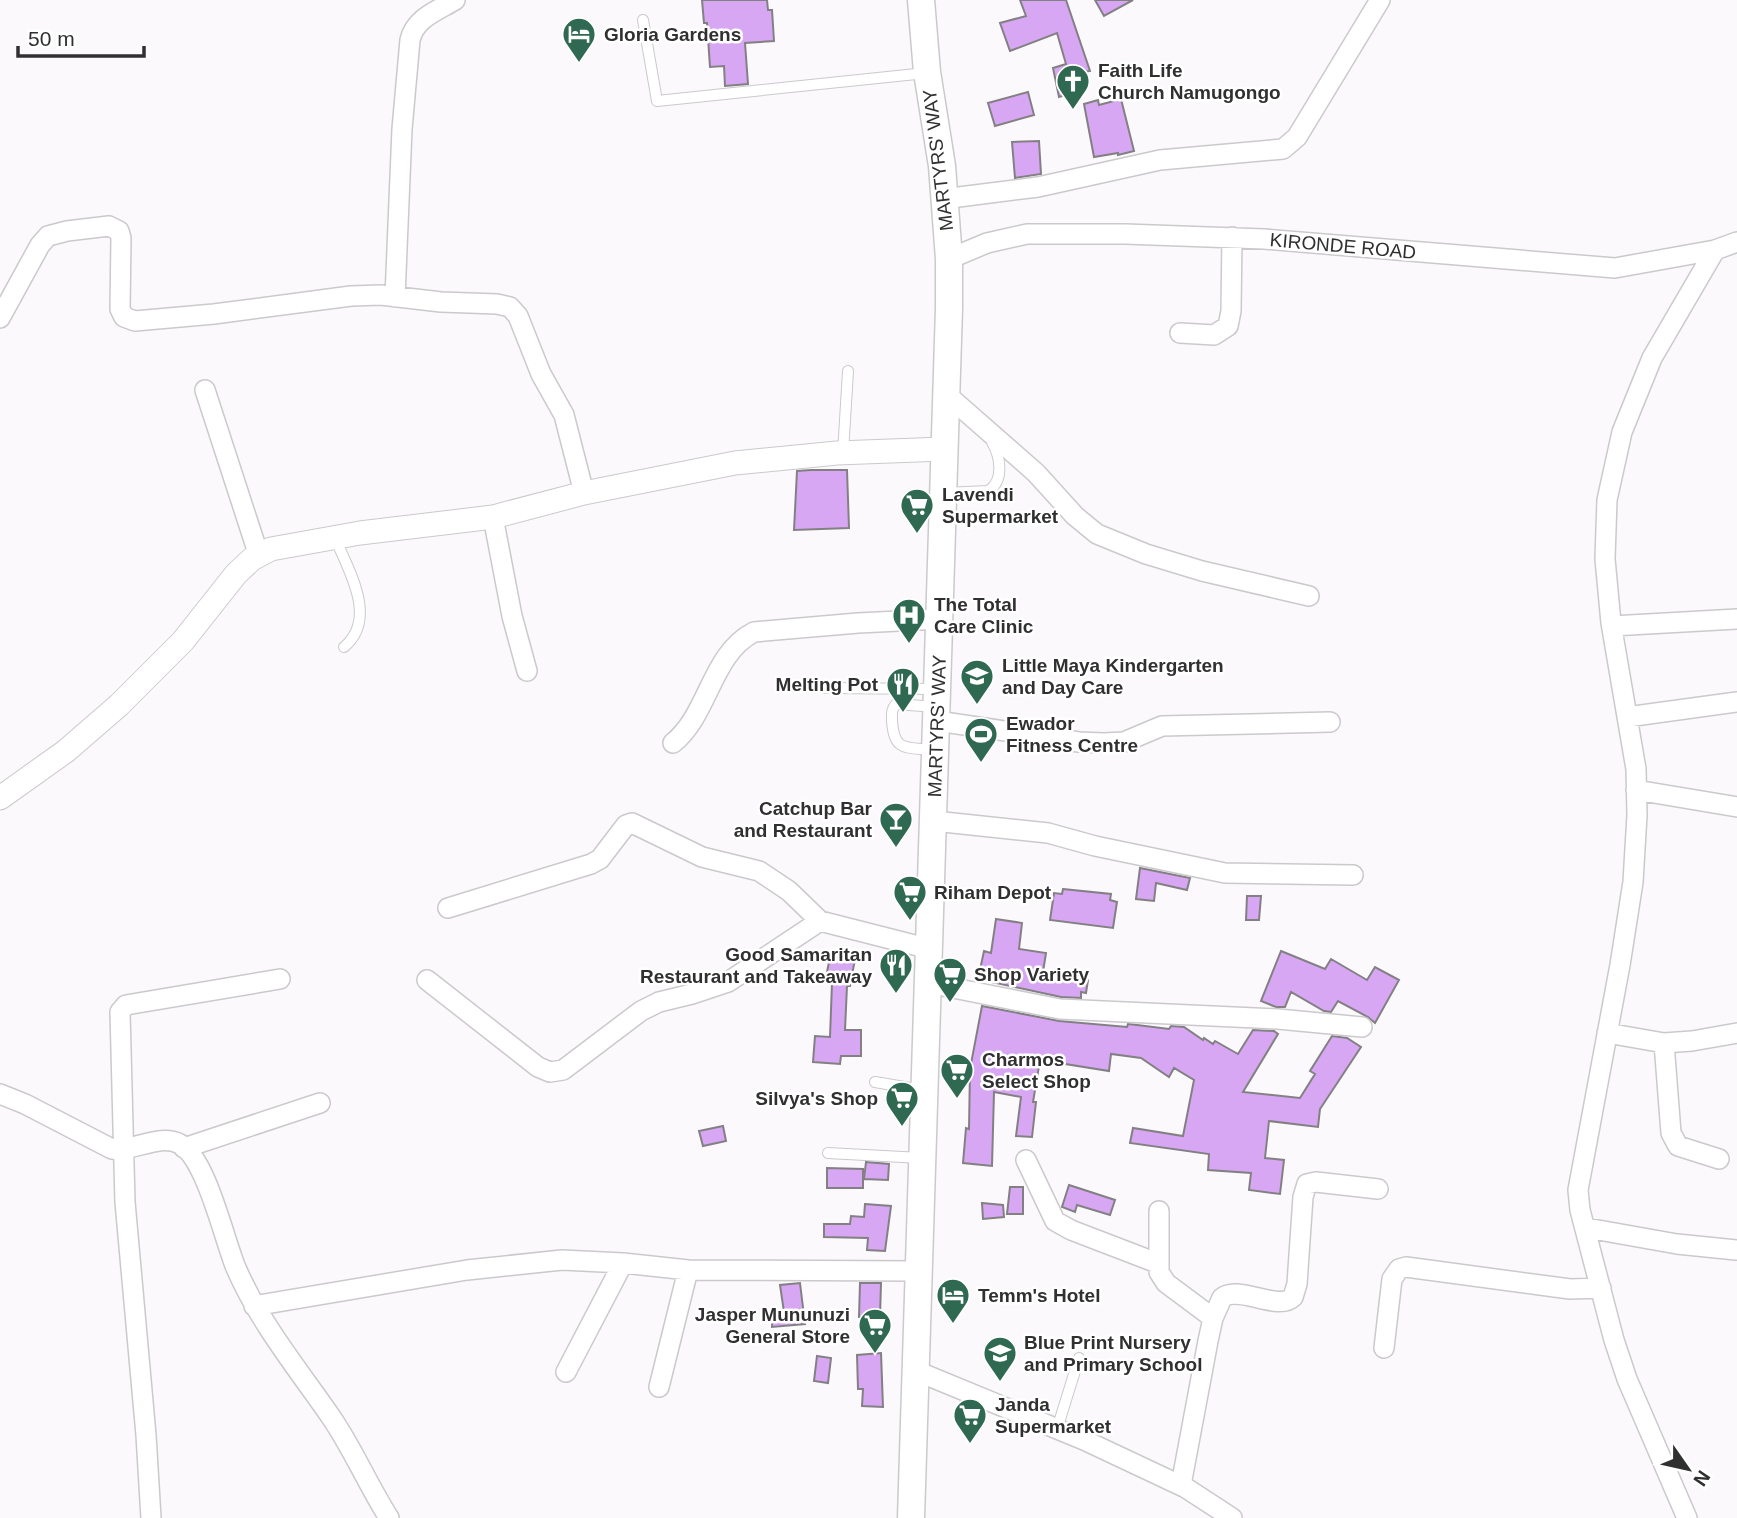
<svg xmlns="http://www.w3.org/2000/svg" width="1737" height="1518" font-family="Helvetica,sans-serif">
<rect width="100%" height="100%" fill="#fbf9fc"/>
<path fill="#d8a7f3" stroke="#828083" stroke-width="2" d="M702,0h65l1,10h4l2,31 -29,2 3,41 -23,2 -1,-20 -14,1 -3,-44h-3z
M1020,0h46l24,71 -19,3 5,18 -17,5 -6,-29 13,-4 -9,-31 -47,18 -10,-28 26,-7z
M1095,0h38l-29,16z
M1028,92l6,23 -39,11 -7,-23z
M1121,99l13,52 -16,4v-2l-24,4 -10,-53 14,-4 1,5z
M1039,141l2,33 -26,4 -3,-36z
M811,470h36l2,58 -55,2 3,-59z
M1140,868l50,10 -3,12 -31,-7 -2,18 -18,-2z
M1063,889l48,5 -1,6 7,2 -4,26 -63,-8 4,-27 8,1z
M1247,896h14l-2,24h-13z
M996,919l26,4 -3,26 27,4 -3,19 45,8 -2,13 -5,-1v6l-20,-1 -83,-18 6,-28 7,2z
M1281,951l44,18 6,-10 36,21 8,-13 24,13 -24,43 -7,-6 -30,-16 -7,11 -7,-1 -33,-19 -6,15h-9l-15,-6z
M830,957l25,2 -5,27h-3l-2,44h16v26h-20l-1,8 -27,-2 2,-26 15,1 2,-54 -7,-1z
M982,1006l77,15 68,6 1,-3 9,1 32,4 2,-3 13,1 19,13 1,-2 9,6 2,-3 23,13 15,-24 21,1 4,3 -35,58 57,6 15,-24 -5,-3 22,-35 15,2 14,9 -41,62 -2,18 -49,-6 -4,37 19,2 -4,34 -31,-4 2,-17 -43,-3 1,-16 -79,-11 3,-15 50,8 11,-56 -20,-12 -5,9 -28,-19 -30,-4 -2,17 -69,-11 -7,42h3l-4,35 -16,-1 5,-39 -27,-5 -2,74 -29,-3 3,-35 3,1 1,-60z
M723,1126l3,15 -23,5 -4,-15z
M866,1162l23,2 -1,16 -24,-1z
M827,1168l36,1v19h-36z
M1069,1185l46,15 -5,15 -33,-10 -2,7 -13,-5z
M1010,1187h13v27h-16z
M982,1203l21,2 1,12 -21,2z
M865,1204l26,2 -6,45 -18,-1 1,-12 -44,-1v-13h26l1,-8 13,1z
M800,1283l5,41 -33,3 1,-15h11l-4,-27z
M860,1283h21l-1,34h-21z
M881,1353l2,54 -21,-1 1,-17h-5l-1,-34z
M817,1356l14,2 -3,25 -14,-2z"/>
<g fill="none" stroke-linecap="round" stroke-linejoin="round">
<defs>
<path id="service" d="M643,20l14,81 269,-28
M843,453l5,-82
M944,493l44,-2c17,-10 12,-35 4,-49
M335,538c14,33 43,81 9,109
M825,688l109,1
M932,750c-26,-3 -38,2 -40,-29 0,-8 -1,-11 4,-17l40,3
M875,1082l47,8
M828,1153l93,5
M1057,1429l22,-71"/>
<path id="minor" d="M943,199l95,-12 122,-27 123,-11 14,-12 83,-137
M949,259l38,-16 40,-9h98l139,5 351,29 100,-18 22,-8
M395,297l7,-168 8,-89c5,-22 27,-29 45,-40
M0,318l40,-73 8,-9 19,-5 42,-5 10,5 2,7 -1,71 4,8 11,4 79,-7 137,-18 30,-1 60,7 56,2 13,3 8,9 23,58 23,41 20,78
M1180,333l34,2 14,-9 3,-15 1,-74
M205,390l54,166
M947,395l89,78 39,43 22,18 49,20 56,17 107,25
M493,517l19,99 15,55
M1612,626l125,-7
M1627,717l110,-15
M937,721l142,21 25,1 20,-1 38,-16 168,-4
M673,743c36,-29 38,-89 81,-111l104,-9 82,-4
M1636,790l101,17
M934,821l114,12 47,13 130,27 128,2
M448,908l143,-44 9,-5 26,-34 6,-2 70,34 57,14 30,20 31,30
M427,980l111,87 12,5 13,-2 78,-59 18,-9 33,-8 36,-12 92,-61 110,28
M928,983l132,26 218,10 84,8
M1607,1033l57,10 28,-2 45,-8
M1664,1043l7,90 7,13 41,13
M0,1094l25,10 87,45c21,3 48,-16 68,-5 26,14 44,95 56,124 24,55 61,100 95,149 22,32 37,68 58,101
M184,1148l136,-45
M1026,1160l29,61 16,9 86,33
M1159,1211v61l7,11 47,35
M1587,1228l90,16 59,6
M254,1306l213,-36 95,-10 61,3 65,7 229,1
M1384,1348l8,-69 7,-10 7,-2 164,22 31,-1
M914,1370l170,70 102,48 46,30
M566,1372l57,-109
M659,1387l29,-117
M1181,1485l27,-144 5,-23 9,-20c16,-14 56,14 71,-1l4,-13 6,-87 4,-13 9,-2 62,7
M151,1518l-5,-83 -21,-233 -5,-190 6,-7 154,-26
M1687,1518l-60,-139 -13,-39 -34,-130 -2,-20 42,-225 13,-83 4,-67 -1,-46 -25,-146 -6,-64 2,-59 15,-68 30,-74 63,-108"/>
<path id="tertiary" d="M0,798l66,-47 53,-46 64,-64 53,-67 16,-15 19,-10 89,-16 133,-16 91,-24 151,-30 102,-10 107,-4"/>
<path id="secondary" d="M911,1518l38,-1210v-49l-7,-93 -15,-94 -6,-72"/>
</defs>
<use href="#service" stroke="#cbc9cc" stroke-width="12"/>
<use href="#minor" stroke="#cbc9cc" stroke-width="22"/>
<use href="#tertiary" stroke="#cbc9cc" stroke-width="25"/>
<use href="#secondary" stroke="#cbc9cc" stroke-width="29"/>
<use href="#service" stroke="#fff" stroke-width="10"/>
<use href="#minor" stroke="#fff" stroke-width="19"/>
<use href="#tertiary" stroke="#fff" stroke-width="23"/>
<use href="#secondary" stroke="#fff" stroke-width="26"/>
</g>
<defs>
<symbol id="hotel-pin" viewBox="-11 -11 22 30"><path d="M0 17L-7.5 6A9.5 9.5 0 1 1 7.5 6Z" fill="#306951" stroke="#fff"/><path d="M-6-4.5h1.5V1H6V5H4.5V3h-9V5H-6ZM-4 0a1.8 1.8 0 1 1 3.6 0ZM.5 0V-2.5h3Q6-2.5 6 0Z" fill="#fff"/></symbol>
<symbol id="church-pin" viewBox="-11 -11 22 30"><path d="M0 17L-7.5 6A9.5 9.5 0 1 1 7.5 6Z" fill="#306951" stroke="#fff"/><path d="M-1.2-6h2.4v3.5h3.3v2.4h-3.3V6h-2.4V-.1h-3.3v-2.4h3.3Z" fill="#fff"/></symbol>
<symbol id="supermarket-pin" viewBox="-11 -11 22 30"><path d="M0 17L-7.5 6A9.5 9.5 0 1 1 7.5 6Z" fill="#306951" stroke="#fff"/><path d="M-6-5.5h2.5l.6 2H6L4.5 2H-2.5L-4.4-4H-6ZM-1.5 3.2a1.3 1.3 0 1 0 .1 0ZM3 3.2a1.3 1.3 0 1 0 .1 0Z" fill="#fff"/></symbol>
<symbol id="hospital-pin" viewBox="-11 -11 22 30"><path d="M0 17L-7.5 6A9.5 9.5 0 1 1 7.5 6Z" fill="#306951" stroke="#fff"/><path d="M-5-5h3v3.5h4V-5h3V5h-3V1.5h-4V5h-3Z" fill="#fff"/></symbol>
<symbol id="school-pin" viewBox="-11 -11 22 30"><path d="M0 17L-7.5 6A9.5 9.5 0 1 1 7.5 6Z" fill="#306951" stroke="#fff"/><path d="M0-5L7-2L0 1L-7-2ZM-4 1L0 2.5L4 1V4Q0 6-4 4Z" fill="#fff"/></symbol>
<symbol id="restaurant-pin" viewBox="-11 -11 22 30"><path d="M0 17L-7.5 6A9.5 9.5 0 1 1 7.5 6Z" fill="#306951" stroke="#fff"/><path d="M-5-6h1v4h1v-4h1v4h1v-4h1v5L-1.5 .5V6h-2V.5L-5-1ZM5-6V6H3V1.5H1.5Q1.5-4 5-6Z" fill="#fff"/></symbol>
<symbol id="stadium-pin" viewBox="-11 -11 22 30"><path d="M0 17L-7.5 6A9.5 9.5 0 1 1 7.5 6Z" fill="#306951" stroke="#fff"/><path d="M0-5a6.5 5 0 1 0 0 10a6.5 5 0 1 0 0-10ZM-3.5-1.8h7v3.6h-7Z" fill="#fff"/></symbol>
<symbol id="bar-pin" viewBox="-11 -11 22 30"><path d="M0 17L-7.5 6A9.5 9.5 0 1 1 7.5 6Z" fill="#306951" stroke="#fff"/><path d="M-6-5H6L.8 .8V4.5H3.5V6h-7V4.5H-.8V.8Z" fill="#fff"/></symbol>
</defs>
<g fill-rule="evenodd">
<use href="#hotel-pin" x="560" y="15" width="38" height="52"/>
<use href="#church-pin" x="1054" y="62" width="38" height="52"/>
<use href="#supermarket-pin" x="898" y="486" width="38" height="52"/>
<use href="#hospital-pin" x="890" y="596" width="38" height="52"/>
<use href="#school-pin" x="958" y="657" width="38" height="52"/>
<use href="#restaurant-pin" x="884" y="665" width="38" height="52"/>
<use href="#stadium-pin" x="962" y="715" width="38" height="52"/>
<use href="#bar-pin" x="877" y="800" width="38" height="52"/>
<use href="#supermarket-pin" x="891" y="873" width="38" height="52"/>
<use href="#restaurant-pin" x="877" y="946" width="38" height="52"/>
<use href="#supermarket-pin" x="931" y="955" width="38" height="52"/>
<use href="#supermarket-pin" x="938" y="1051" width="38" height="52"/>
<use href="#supermarket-pin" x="883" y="1079" width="38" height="52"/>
<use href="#hotel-pin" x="934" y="1276" width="38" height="52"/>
<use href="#supermarket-pin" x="856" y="1306" width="38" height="52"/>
<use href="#school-pin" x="981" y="1334" width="38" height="52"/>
<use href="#supermarket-pin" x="951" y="1396" width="38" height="52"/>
</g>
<g text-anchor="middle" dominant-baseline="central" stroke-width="5" stroke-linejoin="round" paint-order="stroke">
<g font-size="19" font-weight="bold" fill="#313031" stroke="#fff" text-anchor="start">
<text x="604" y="34">Gloria Gardens</text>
<text x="1098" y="70">Faith Life<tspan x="1098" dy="22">Church Namugongo</tspan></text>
<text x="942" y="494">Lavendi<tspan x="942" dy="22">Supermarket</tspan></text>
<text x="934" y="604">The Total<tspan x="934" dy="22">Care Clinic</tspan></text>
<text x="1002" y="665">Little Maya Kindergarten<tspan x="1002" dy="22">and Day Care</tspan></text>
<text x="878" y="684" text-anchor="end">Melting Pot</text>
<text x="1006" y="723">Ewador<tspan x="1006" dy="22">Fitness Centre</tspan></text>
<text x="872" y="808" text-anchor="end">Catchup Bar<tspan x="872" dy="22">and Restaurant</tspan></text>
<text x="934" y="892">Riham Depot</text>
<text x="872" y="954" text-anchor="end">Good Samaritan<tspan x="872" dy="22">Restaurant and Takeaway</tspan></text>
<text x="974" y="974">Shop Variety</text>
<text x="982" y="1059">Charmos<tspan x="982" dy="22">Select Shop</tspan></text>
<text x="878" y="1098" text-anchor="end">Silvya's Shop</text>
<text x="978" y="1295">Temm's Hotel</text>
<text x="850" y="1314" text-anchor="end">Jasper Mununuzi<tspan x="850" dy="22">General Store</tspan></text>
<text x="1024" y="1342">Blue Print Nursery<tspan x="1024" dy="22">and Primary School</tspan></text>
<text x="995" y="1404">Janda<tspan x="995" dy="22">Supermarket</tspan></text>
</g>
<g font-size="19" fill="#313031" stroke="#fff">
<text transform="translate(938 160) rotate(-97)">MARTYRS' WAY</text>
<text transform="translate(1343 246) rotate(5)">KIRONDE ROAD</text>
<text transform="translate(937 726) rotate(-88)">MARTYRS' WAY</text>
</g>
</g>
<g transform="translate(1688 1469) rotate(124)" stroke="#ffffff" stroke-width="5" paint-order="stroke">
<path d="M0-5L12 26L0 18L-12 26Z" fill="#313031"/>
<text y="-10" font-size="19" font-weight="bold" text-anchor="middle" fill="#313031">N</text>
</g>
<path d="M18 46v10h126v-10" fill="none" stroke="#313031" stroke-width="3.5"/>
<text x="28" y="46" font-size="21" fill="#313031" stroke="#ffffff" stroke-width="5" paint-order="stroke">50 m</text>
</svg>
